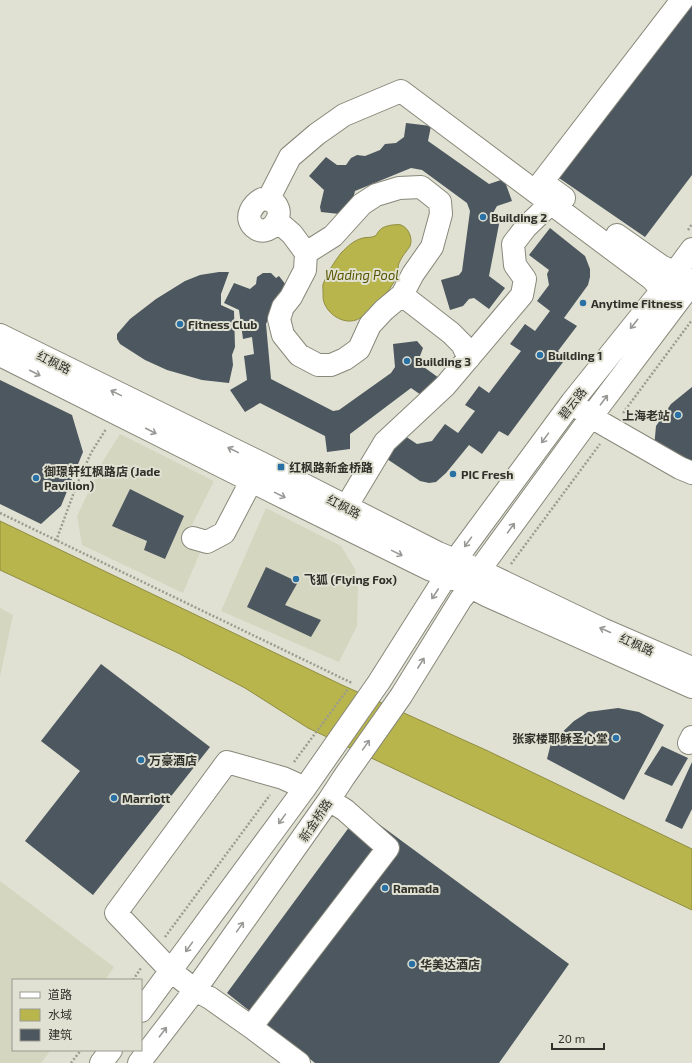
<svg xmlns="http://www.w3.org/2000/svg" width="692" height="1063" font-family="'Exo 2','Noto Sans SC',sans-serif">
<rect width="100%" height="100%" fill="#e0e1d2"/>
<path fill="#d5d6c0" d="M120,434l94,47 -30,60 18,7 -19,45 -101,-48 -5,-29 26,-55z
M266,508l75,38 14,23 3,20 -1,37 -18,36 -118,-51z
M0,608l13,7 -13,62z
M0,881l114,86 -9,13h-92v70h38l-10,13h-41z"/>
<path fill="#b8b54c" stroke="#908d42" d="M392,225c3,0 7,-1 9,0 8,3 12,14 9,21 -3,5 -8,10 -10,15 -3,5 -1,10 -3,15 -6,14 -26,38 -41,44 -14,5 -32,-8 -33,-23 0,-1 0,-6 0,-6 0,-3 -1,-6 1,-9 3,-9 11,-21 17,-29 6,-6 13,-13 22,-15 4,-1 8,0 12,-2 3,-2 1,-2 4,-5 3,-4 8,-5 13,-6z
M0,521l342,164 146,66 204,98v61l-384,-182 -63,-40 -67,-35 -178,-83z"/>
<path fill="#4c575f" d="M692,6v169l-47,62 -86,-59z
M406,123l25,3 -3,15 61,43 15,-5 8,22 -15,5 -4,7 7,6 -11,57 16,12 -16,21 -15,-11 -5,1 -6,7 -13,4 -9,-30 18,-5 3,-4 8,-60 -3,-8 -45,-33 -11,-2 -56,23 -6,24 -28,-3 -1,-5 4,-17 -15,-14 17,-19 11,8h9l5,-7 6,-3 8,1 15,-6 5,-6 11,-1 8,-6z
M550,228l35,28 5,13v8l-2,8 -24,33 13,8 -19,25 8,7 -58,78 -9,-5 -17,23 -13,-9 -23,28 -10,9 -7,1 -9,-2 -39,-26 18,-23 18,12 15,-3 13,-17 13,9 17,-22 -10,-6 14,-19 10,7 32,-42 -11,-7 15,-20 10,7 15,-20 -13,-10 12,-16 -2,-11 2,-4 -20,-15z
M219,272h10l-8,22v11l13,6 1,36 -3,8 1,10 -4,18 -27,-3 -35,-10 -22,-10 -25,-16 -3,-5v-5l13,-15 26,-20 29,-18 15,-6z
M263,273h8l5,5 3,-2 7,9 -3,3 5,7 -17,12 1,3 -6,14 5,55 62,32 6,-1 52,-37 4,-6 -2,-23 24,-3 6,7 -3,8 1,9 18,13 -15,19 -13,-9 -61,46v15l-23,3 -2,-16 -65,-33 -15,9 -15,-22 17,-10 -3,-24 10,-2 -2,-17 -9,2 -4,-29 -15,-7 10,-20 16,6 6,-5 1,-7z
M0,380l72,35 11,37 -22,54 -20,18 -41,-20z
M692,387v76l-38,-15 2,-22 15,-22z
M130,489l54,27 -19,43 -21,-9 3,-9 -35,-15z
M266,567l32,15 -13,23 36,15 -10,17 -64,-30z
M101,664l109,83 -117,148 -68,-54 55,-70 -39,-30z
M618,708l21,4 25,13 -40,75 -77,-41 4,-16 23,-22 14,-9z
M662,746l26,12 -16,28 -28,-12z
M692,762v47l-10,20 -17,-8z
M361,811l208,153 -70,99h-184l-88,-70z"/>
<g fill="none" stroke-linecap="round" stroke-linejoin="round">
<defs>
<path id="minor" d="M564,198l-22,-16 140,-182
M262,199c33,2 10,44 -8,28 -11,-10 -1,-23 8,-28z
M268,200l22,-43 27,-23 27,-19 57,-24 251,188 10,11
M277,221l15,13 14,19 -1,17 -14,27 -8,10 -4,12 4,16 16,20 19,10h13l14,-6 14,-10 11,-24 14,-15 18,-15 11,-21 19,-27 9,-33 -1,-12 -19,-15 -22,1 -23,7 -14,9 -29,32 -27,17
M617,235l44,31 27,13
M402,295l49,38 11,11 7,14
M0,335l261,128 177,90 43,18 121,58 90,39
M0,355l289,145 140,69 18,6 41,21 204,91
M579,408l12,9 89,51 12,5
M352,497l33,-55 60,-56 77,-91 3,-16 -10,-14 -2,-21 13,-17 25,-24
M193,538l14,4 17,-9 34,-65
M689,743l3,-6
M141,1011l164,-223 74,-106 83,-131 110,-149 90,-112 30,-41
M251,1027l137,-179 -43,-38 -16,-10
M101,1063l10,-13
M139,1063l56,-73 134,-190 15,-23 57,-81 60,-97 10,-12 15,-26 105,-144 101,-134
M299,1063l-48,-36 -41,-29 -15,-8 -24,-19 -55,-58 111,-151 56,16 22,10"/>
</defs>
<use href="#minor" stroke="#88887b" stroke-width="24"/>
<path stroke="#9b9c90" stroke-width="2.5" stroke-dasharray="2 2" stroke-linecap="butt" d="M688,230l4,-6
M623,413l69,-93
M0,513l352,170
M56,541l21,-57 14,-31 15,-24
M511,564l89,-120
M294,762l54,-73
M165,937l105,-142
M133,980l8,-12
M71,1063l10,-13"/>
<use href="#minor" stroke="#fff" stroke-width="22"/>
</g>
<defs><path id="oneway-shaft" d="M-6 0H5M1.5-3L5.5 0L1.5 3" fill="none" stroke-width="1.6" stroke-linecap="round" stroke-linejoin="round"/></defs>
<g stroke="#989895">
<use href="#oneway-shaft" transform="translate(634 324) rotate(129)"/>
<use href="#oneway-shaft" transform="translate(35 373) rotate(27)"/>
<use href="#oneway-shaft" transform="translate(116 393) rotate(-154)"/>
<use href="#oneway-shaft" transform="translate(604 400) rotate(-53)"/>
<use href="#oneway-shaft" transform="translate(151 431) rotate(27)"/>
<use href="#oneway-shaft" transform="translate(545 438) rotate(126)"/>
<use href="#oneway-shaft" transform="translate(233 450) rotate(-154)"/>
<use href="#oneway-shaft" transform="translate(280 495) rotate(26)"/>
<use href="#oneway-shaft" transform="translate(511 528) rotate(-54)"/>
<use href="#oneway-shaft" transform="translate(468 542) rotate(126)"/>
<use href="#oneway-shaft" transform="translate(397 553) rotate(26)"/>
<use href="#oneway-shaft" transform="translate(435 594) rotate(123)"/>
<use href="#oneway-shaft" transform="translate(605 630) rotate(-156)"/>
<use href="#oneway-shaft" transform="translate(421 663) rotate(-58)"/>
<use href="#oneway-shaft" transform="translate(366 745) rotate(-55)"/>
<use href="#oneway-shaft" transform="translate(282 819) rotate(126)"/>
<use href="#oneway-shaft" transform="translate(240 927) rotate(-55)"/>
<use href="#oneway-shaft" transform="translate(189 947) rotate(126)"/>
<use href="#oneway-shaft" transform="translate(163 1032) rotate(-53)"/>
</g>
<g fill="#2971a5" stroke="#e0e1d2" stroke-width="1.5">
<circle cx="483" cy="217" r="4"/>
<circle cx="583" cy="303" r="4"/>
<circle cx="180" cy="324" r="4"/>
<circle cx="540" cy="355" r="4"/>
<circle cx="407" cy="361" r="4"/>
<circle cx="678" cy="415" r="4"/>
<rect x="277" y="463" width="8" height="8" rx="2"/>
<circle cx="453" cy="474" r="4"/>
<circle cx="36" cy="478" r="4"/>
<circle cx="296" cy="579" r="4"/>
<circle cx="616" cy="738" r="4"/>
<circle cx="141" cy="760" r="4"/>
<circle cx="114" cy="798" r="4"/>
<circle cx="385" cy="888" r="4"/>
<circle cx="412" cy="964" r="4"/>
</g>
<g text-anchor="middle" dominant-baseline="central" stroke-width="4" stroke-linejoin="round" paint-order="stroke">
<g font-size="12" font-weight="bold" fill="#31312b" stroke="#e0e1d2" text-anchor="start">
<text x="491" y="217">Building 2</text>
<text x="591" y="303">Anytime Fitness</text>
<text x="188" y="324">Fitness Club</text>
<text x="548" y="355">Building 1</text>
<text x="415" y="361">Building 3</text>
<text x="670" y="415" text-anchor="end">上海老站</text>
<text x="289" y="467">红枫路新金桥路</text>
<text x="44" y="471">御璟轩红枫路店 (Jade<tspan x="44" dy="14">Pavilion)</tspan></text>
<text x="461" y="474">PIC Fresh</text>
<text x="304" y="579">飞狐 (Flying Fox)</text>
<text x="608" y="738" text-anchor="end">张家楼耶稣圣心堂</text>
<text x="149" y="760">万豪酒店</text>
<text x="122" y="798">Marriott</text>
<text x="393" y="888">Ramada</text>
<text x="420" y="964">华美达酒店</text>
</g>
<g font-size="12" fill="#31312b" stroke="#e0e1d2">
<text transform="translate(54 362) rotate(26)">红枫路</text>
<text transform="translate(572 403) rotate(-52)">碧云路</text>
<text transform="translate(344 506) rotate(27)">红枫路</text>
<text transform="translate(637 644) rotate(24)">红枫路</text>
<text transform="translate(315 820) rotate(-56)">新金桥路</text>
</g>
<g font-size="13" font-style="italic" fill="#585601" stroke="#e0e1d2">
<text x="362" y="275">Wading Pool</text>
</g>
</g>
<rect x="12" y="979" width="130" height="72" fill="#e0e1d2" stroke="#9a9b8f"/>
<rect x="20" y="992" width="20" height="6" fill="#ffffff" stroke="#9a9b8f"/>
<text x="48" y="999" font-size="12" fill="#31312b">道路</text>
<rect x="20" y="1009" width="20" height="12" fill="#b8b54c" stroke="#9a9b8f"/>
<text x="48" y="1019" font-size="12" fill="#31312b">水域</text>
<rect x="20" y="1029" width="20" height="12" fill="#4c575f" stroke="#9a9b8f"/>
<text x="48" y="1039" font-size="12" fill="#31312b">建筑</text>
<path d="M552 1043v6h52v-6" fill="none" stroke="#31312b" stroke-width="2"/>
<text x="558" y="1043" font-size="12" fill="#31312b" stroke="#e0e1d2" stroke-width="3" paint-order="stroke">20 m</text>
</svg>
